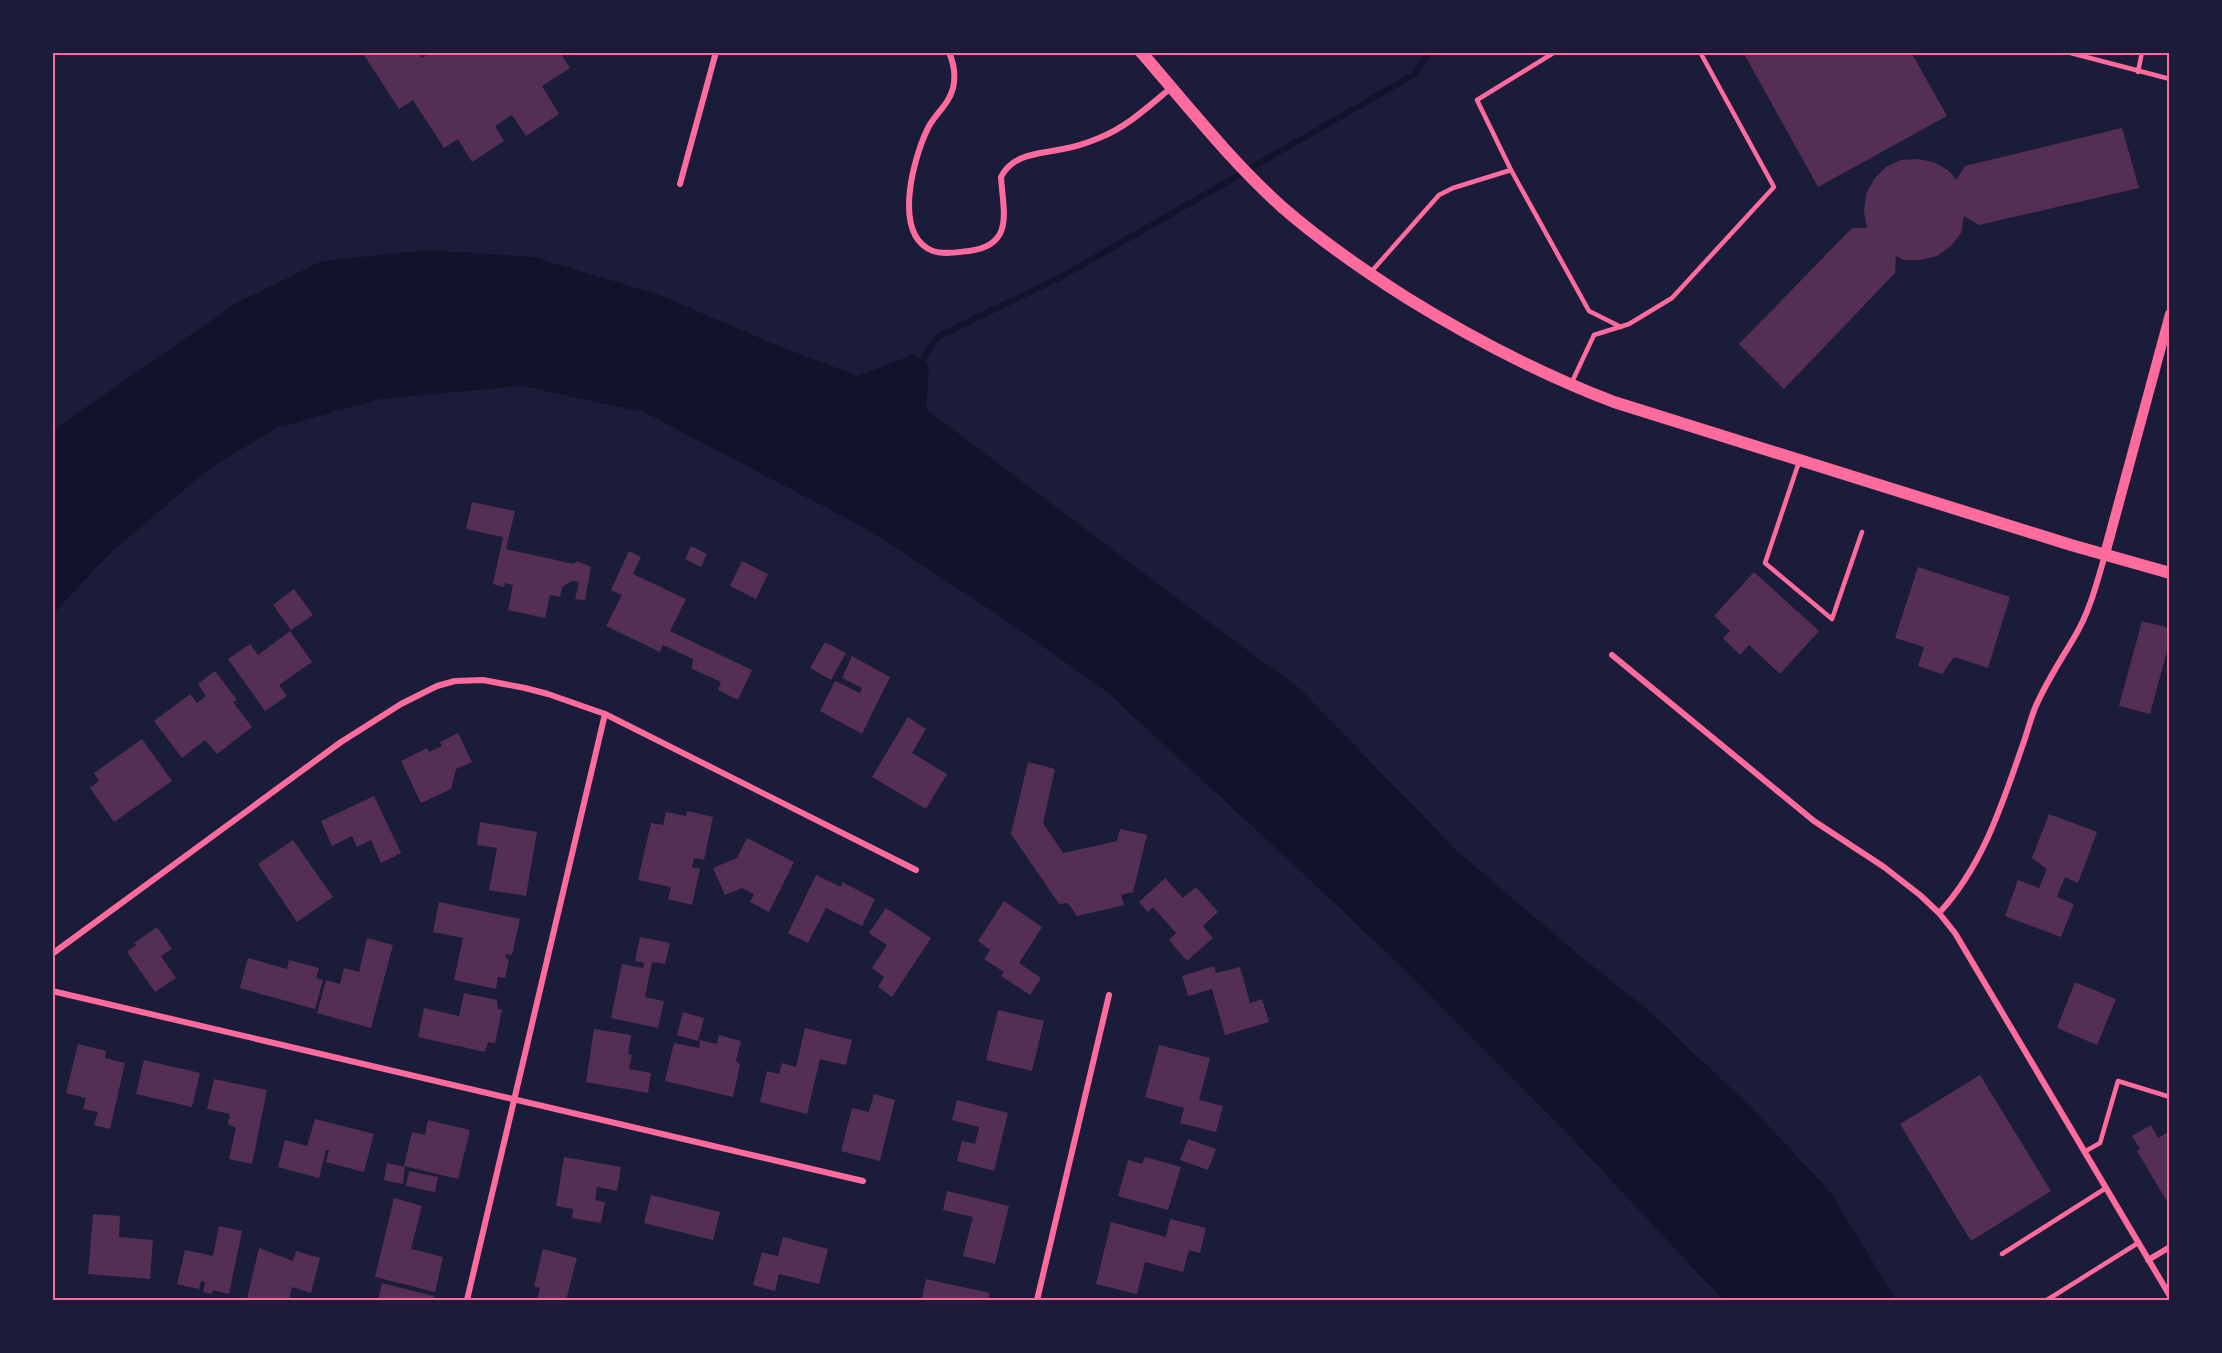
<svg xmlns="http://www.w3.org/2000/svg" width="2222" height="1353" font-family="'Nunito Sans',sans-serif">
<rect width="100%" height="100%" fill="#1b1b3a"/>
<path fill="#12122b" d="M428,250l105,7 126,38 115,49 83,32 56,-21 16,10 -3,44 268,202 105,77 158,163 123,105 69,55 101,95 81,87 65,107h-173l-154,-165 -165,-166 -112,-106 -185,-171 -113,-80 -129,-84 -221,-116 -122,-26 -142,13 -104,29 -70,43 -98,84 -55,59v-184l185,-128 84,-41z"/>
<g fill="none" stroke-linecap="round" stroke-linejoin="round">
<path stroke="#12122b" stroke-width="6" d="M917,368l20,-31 124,-60 354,-203 15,-22"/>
</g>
<path fill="#542f53" d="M362,52h57l3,6 8,-6h130l10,16 -28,18 17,28 -33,22 -14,-21 -17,11 9,15 -32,21 -14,-23 -14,9 -31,-48 -14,9z
M1743,52h168l36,64 -129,71z
M2122,128l17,60 -160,37 -15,-9 -3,17 -10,13 -14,10 -16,4h-17l-8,-4 -1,17 -111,116 -45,-45 113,-116h15l-3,-17 2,-17 8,-15 12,-12 15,-7 17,-1 16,3 15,9 7,9 9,-14z
M472,502l43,9 -9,38 68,15 3,-3 14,6 -6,33 -10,-1 4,-17 -7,-1 -10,6 -2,10 -10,-2 -5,23 -37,-8 5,-25 -8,-2 -1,4 -11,-3 10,-47 -37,-8z
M691,546l16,8 -6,13 -16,-8z
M629,551l12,6 -8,17 53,25 -16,32 82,39 -14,30 -20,-10 3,-8 -29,-13 1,-10 -30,-14 -3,7 -54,-26 16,-31 -11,-5z
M742,561l26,13 -12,25 -26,-13z
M1918,567l92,30 -22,71 -34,-11 -12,17 -24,-8 6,-19 -29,-9z
M1754,572l65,59 -39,43 -31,-29 -9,10 -17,-17 7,-7 -16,-15z
M294,589l19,26 -22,15 -18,-25z
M2142,621l28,7v12l-20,74 -31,-8z
M290,631l22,31 -33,23 8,11 -22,15 -37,-52 22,-15 8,11z
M825,642l21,11 -15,27 -21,-12z
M852,656l38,21 -28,57 -42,-23 15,-30 25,12 2,-5 -20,-10z
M215,671l22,29 -4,2 19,25 -35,27 -12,-14 -23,18 -28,-37 36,-27 7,9 9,-7 -8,-12z
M908,717l18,12 -14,24 35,21 -21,35 -54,-32z
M458,733l14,29 -16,7 -5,20 -30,14 -20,-42 26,-13 2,4 13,-6 -2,-4z
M142,739l30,42 -58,41 -24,-34 9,-7 -5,-8z
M1028,762l27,7 -12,54 20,30 54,-12 3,-12 27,6 -14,57 -12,3 3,10 -47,11 -9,-13 -9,1 -48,-70z
M374,796l27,57 -20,10 -10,-23 -14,7 -5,-11 -20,10 -11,-25z
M687,811l26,6 -9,43 -10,-2 -2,9 8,2 -8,36 -24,-6 3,-12 -33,-7 13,-57 12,2 3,-13 20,4z
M2049,814l48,18 -19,51 -13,-6 -8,20 17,7 -13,33 -56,-21 13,-36 21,8 8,-19 -15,-11z
M480,822l57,10 -11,64 -37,-6 8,-42 -20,-3z
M747,838l47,24 -25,50 -19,-10 4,-8 -12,-6 -17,7 -12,-27 24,-10z
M293,840l40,57 -36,25 -39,-58z
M816,875l25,12 1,-5 33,17 -13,27 -36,-18 -18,35 -20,-10z
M1165,878l18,20 13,-11 22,25 -15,14 10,12 -26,23 -18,-21 7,-7 -23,-26 -5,5 -9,-10z
M1004,901l38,26 -23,36 22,15 -11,17 -29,-19 3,-4 -20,-13 6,-9 -12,-9z
M439,902l81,17 -8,36 -6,-1 -1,3 4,3 -4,18 -7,-1 -2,12 -42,-9 9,-42 -30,-6z
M886,908l45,30 -39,59 -14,-10 6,-10 -12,-9 15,-23 -18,-12z
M157,927l15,22 -11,7 15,22 -21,14 -28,-40 9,-7 -2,-2z
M640,937l30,6 -5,21 -13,-2 -7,35 19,4 -6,27 -47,-10 11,-54 21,4 1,-5 -9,-2z
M367,938l26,7 -22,83 -54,-15 9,-33 14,4 4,-16 15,4z
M248,958l39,11 2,-9 30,8 -3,10 7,2 -8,29 -75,-21z
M1214,966l2,7 24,-6 10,36 12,-4 7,23 -44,13 -13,-46 -24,7 -6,-20z
M2075,982l41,17 -19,46 -40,-17z
M464,993l33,7 1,9 4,1 -7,33 -7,-1 -3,10 -67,-15 6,-29 35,8z
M998,1010l46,11 -12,50 -46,-11z
M683,1012l21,6 -6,23 -21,-6z
M805,1028l47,12 -6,25 -26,-6 -13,55 -47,-12 7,-31 12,3 3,-11 14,4z
M594,1029l37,6 -3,19 4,1 -3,14 22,4 -3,20 -62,-11z
M719,1035l22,6 -5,20 4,4 -7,32 -68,-16 9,-38 25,5 1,-8 17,4z
M78,1044l28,7 -1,7 20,5 -15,66 -16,-4 4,-13 -15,-3 3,-11 -20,-5z
M1159,1045l51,13 -11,42 24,6 -7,26 -36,-9 4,-15 -39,-11z
M144,1060l56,13 -8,34 -56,-13z
M1980,1075l71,116 -80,50 -71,-117z
M214,1079l53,11 -15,74 -23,-5 7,-31 -8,-4 2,-10 -23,-5z
M874,1094l21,6 -15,61 -39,-10 11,-43 17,4z
M957,1100l51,13 -14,58 -37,-10 5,-20 13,3 4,-17 -27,-7z
M315,1119l59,15 -10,38 -38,-10 3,-12h-3l-7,28 -41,-11 7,-27 22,6z
M428,1120l42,10 -12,49 -54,-13 8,-34 13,3z
M2151,1125l7,13 12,-7v67l-4,2 -29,-49 3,-2 -8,-13z
M1188,1139l28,10 -8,21 -28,-10z
M564,1157l57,10 -4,24 -20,-4 -2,13 10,2 -4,21 -29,-5 1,-9 -17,-3z
M1145,1157l36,10 -13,43 -50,-14 10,-36 14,4z
M387,1163l18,4 -2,17 -19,-4z
M409,1171l29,6 -3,15 -29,-6z
M947,1191l62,15 -14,58 -32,-8 10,-39 -30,-7z
M651,1195l69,17 -7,28 -69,-17z
M394,1198l28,8 -11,43 32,8 -8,35 -60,-15z
M93,1214l27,2 -1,21 34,3 -3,39 -62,-5z
M1170,1219l36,9 -6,25 -11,-3 -6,22 -38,-10 -8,32 -41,-10 15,-62 55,15z
M219,1226l23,5 -13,63 -16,-4 -1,4 -9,-2 2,-10 -4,-1 -2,8 -22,-5 8,-34 28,6z
M783,1237l45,12 -9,35 -40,-10 -4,17 -22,-6 9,-33 16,4z
M259,1248l34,13 3,-10 24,7 -9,35 -19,-6 -3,13 -42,-1z
M543,1249l34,9 -11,42h-29l3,-12 -6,-2z
M926,1279l64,14 -2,7 -66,-1z
M382,1283l52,13 -1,4h-55z"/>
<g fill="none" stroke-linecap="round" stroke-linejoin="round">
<path stroke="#ff6b9d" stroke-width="4.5" d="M2067,52l103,27
M2138,72l4,-20
M1511,170l78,141 32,16
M1371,272l68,-77 14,-7 58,-18 -34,-70 78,-48
M1571,384l23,-49 35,-11 43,-26 102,-111 -74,-135
M1799,462l-34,101 67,56 30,-87
M2084,1152l16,-9 18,-62 52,16
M2002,1254l104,-66
M2047,1300l91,-57"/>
<path stroke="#ff6b9d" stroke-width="6" d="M949,52c5,12 7,24 4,36 -4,16 -16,24 -24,38 -15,29 -38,109 4,125 12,4 24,1 36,0 46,-6 34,-40 32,-74 12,-24 39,-23 62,-28 12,-2 24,-6 36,-11 28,-11 50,-32 73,-51
M680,184l36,-132
M1612,655l202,166 70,46 36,28 19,18 16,20 215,363
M1939,913c43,-46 63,-108 83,-166 5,-13 8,-27 13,-39 11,-26 26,-48 40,-72 15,-25 22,-54 30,-81
M52,954l289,-212 60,-38 36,-18 18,-5 28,-1 42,8 23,6 57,20 311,156
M52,991l811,190
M2148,1260l22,-13
M467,1300l138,-586
M1037,1300l72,-305"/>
<path stroke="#ff6b9d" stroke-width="10" d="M2105,554l65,-240"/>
<path stroke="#ff6b9d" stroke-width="12" d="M1141,52c46,53 89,108 141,155 39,34 81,63 125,91 66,41 134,76 207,104l457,143 99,28"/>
</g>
<rect width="2222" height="1353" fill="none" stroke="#1b1b3a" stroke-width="108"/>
<rect x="54" y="54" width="2114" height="1245" fill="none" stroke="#ff6b9d" stroke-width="2"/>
</svg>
